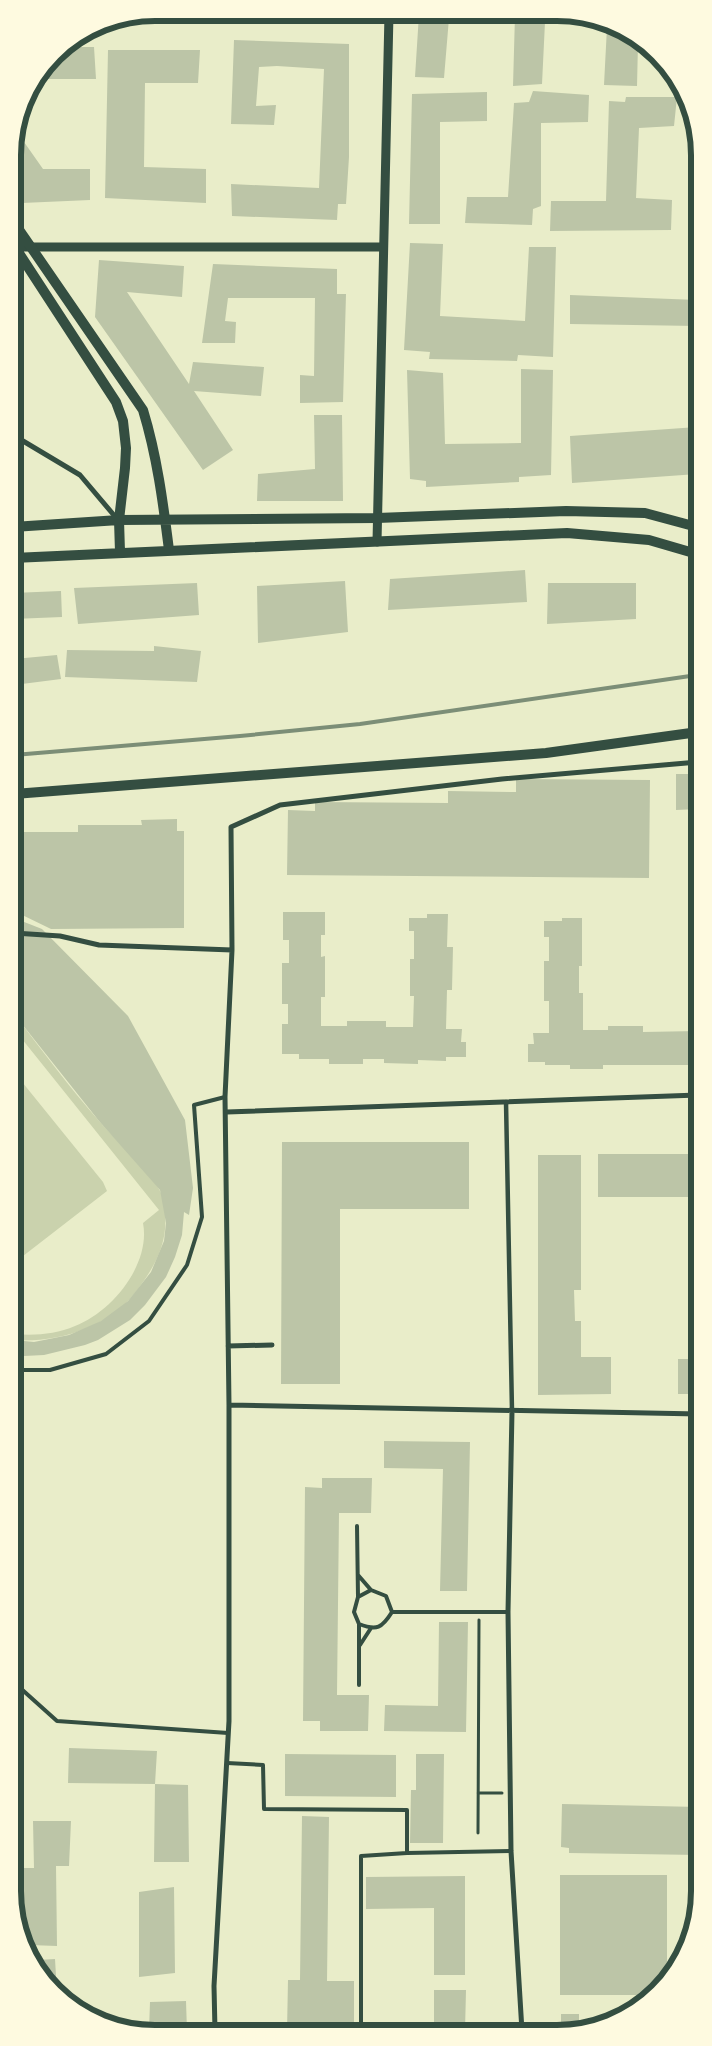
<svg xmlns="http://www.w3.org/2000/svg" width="712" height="2046" font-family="'Alegreya Sans',sans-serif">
<rect width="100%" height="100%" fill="#e9edc9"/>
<path fill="#cad2ad" d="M14,1014c28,36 55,73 85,107 11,13 59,60 62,72 12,41 -2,69 -27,101 -27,34 -77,49 -120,46v-6c21,2 42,0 61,-8 37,-14 76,-62 68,-103l16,-13 -145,-181z
M14,1072l89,110 4,9 -93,72z"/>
<path fill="#bcc5a7" d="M419,14l74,1v7l-44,-4 -5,60 -29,-1z
M515,15l72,1 -1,6h-41l-3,62 -29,2z
M607,27l31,16 -1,43 -33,-1z
M234,40l115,4v113l-3,47h-8l-1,16 -105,-4 -1,-32 88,4 5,-119 -47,-3 -18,1 -3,39 20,-1 -2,20 -43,-1z
M62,47h32l2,32h-59z
M108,50h92l-2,33h-53l-1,84 62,2v34l-101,-5z
M533,91l56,4 -1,27 -47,1v83l-8,3 -1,16 -67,-2 2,-26h41l6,-94 15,-1z
M487,92v29l-47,1v102h-31l3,-130z
M626,97h51l-3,29 -35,2 -3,70 36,2 -1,30 -121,1 1,-30h55l3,-100 16,1z
M17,132l26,37h47v31l-68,3 -9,-14v-43z
M410,243l33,1 -3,72 85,5 4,-74h27l-3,110 -35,-2 -1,6 -88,-2 1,-7 -26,-2z
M99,260l85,6 -2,31 -55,-5 62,92 4,-22 71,5 -3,29 -67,-5 39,59 -30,20 -108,-153z
M213,264l124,5v25h9l-3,108 -43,1v-28l14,1 1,-78h-87l-3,23 11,1 -1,21h-33z
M570,295l127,5v26l-127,-2z
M521,369l32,1 -2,105 -32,2v5l-93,5v-6l-16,-2 -3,-109 36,3 2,71 76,-1z
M314,415h28l1,86h-86l1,-27 57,-5z
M697,427v47l-125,9 -2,-47z
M525,570l2,32 -139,8 2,-31z
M345,581l3,51 -90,11 -1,-57z
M197,583l2,32 -121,9 -4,-36z
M548,583h88v36l-89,5z
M61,591l1,26 -49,2v-26z
M154,646l47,5 -4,31 -132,-5 2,-27 87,1z
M57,655l4,24 -47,6v-26z
M676,774h22v35l-22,1z
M516,779l134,1 -1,98 -362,-3 1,-65 27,1v-9l133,1v-12l68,1z
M177,819v12h7v97l-133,1 -37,-18v-79h64v-7h64l-1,-5z
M283,912h42v23h-4v22l4,-1v41h-4v29h26v-5h39v6h27l1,-31h-4v-37h4v-28h-5v-13h18v-4h21l-1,33h6l-1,43h-5l-1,39h16l-1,13h5v15h-20v4l-28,-1v4l-34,-1v-4h-21v5h-34v-5h-30v-5h-17v-30h6v-20h-6v-41h7v-23h-6z
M14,918l28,11 86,87 57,104 8,68 -4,27 -5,-3 -2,23 -7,22 -9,20 -21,28 -15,15 -32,20 -13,5 -41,10 -20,1h-9l-1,-16 20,2 35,-7 32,-14 27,-20 23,-29 13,-31 2,-18 -6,-33 -61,-69 -85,-107z
M562,918h20v48h-3v27h4v37h25v-4h35v6l55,-1v34h-95v4h-33v-4h-25v-3h-17v-18h6l-1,-11h16v-32h-5v-40h5v-24h-5v-16h18z
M282,1142h187v67h-129v175h-59z
M598,1154h96v43h-96z
M538,1155h43v135h-7l1,31h6v36h30v37l-73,1z
M678,1359h20v35h-20z
M384,1441l86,1 -3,149h-27l3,-122 -59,-1z
M322,1478h50l-1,35h-32l-2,182h32l-1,36h-48v-10h-17l2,-234 17,1z
M439,1622h29l-2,110 -82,-1 1,-26 53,1z
M69,1748l88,3 -2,33 -87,-1z
M285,1754l111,1v42l-111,-1z
M416,1754h28l-1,89h-33l1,-53h5z
M155,1784l33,1 1,77h-35z
M562,1804l137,3v48l-130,-2v-5l-8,-1z
M302,1816l27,1 -2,164h27v50h-67l1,-51h12z
M33,1821h38l-2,45h-13l1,80 -27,-1 -12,-21 3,-56h13z
M560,1875h107v105l-3,5 -12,10h-92z
M465,1876v99h-31v-67l-68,1v-32z
M174,1887l1,86 -36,4v-85z
M55,1959l2,34 -20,-33z
M434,1990h32l-1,41h-31z
M186,2001l1,30h-38l1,-29z
M561,2014h18v10h24l-18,7h-24z"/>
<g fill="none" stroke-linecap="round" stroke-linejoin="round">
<path stroke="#344e41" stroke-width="3" d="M478,1793h24
M478,1833l1,-213"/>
<path stroke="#344e41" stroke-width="4" d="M15,1370h35l56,-16 43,-33 38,-56 15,-48 -8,-112 31,-8
M357,1526l1,71
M358,1575l13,15
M392,1612l-6,-16 -15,-6 -13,7 -4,15 5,12c18,7 23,4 33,-12h116
M360,1645l11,-17
M15,1679l3,7 39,35 171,12
M359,1685v-61
M227,1763l36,2 1,44 143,1v43
M361,2031v-175l46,-3 104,-2"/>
<path stroke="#344e41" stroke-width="4.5" d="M506,1102l6,309"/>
<path stroke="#344e41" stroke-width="5" d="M13,435l67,40 38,45
M14,933l46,3 39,9 133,5 -7,147 4,308v316l-15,265 1,45
M232,950l-1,-123 49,-22 222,-26 196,-17
M227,1112l471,-17
M228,1346l44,-1
M229,1405l470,9
M512,1411l-4,201 3,239 11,180"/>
<path stroke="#344e41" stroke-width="9" d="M136,16l253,3
M15,247h368
M377,542l12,-528"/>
<path stroke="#344e41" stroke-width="10" d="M13,221l130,189c14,46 20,92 26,140
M13,244l103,158 7,19 3,27 -1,20 -6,52 1,32
M13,527l106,-7 258,-2 189,-7 79,2 52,14
M13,558l554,-25 82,7 48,14
M14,794l532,-41 152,-21"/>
<path stroke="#7c8e77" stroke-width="4" d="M14,755l226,-19 120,-12 337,-49"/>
</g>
<path d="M0 0H712V2046H0ZM155 21H557A134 134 0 0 1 691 155V1891A134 134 0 0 1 557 2025H155A134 134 0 0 1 21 1891V155A134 134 0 0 1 155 21Z" fill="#fefae0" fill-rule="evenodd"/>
<path fill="none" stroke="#344e41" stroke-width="6" d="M155 21H557A134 134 0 0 1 691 155V1891A134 134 0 0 1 557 2025H155A134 134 0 0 1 21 1891V155A134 134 0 0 1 155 21Z"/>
</svg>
